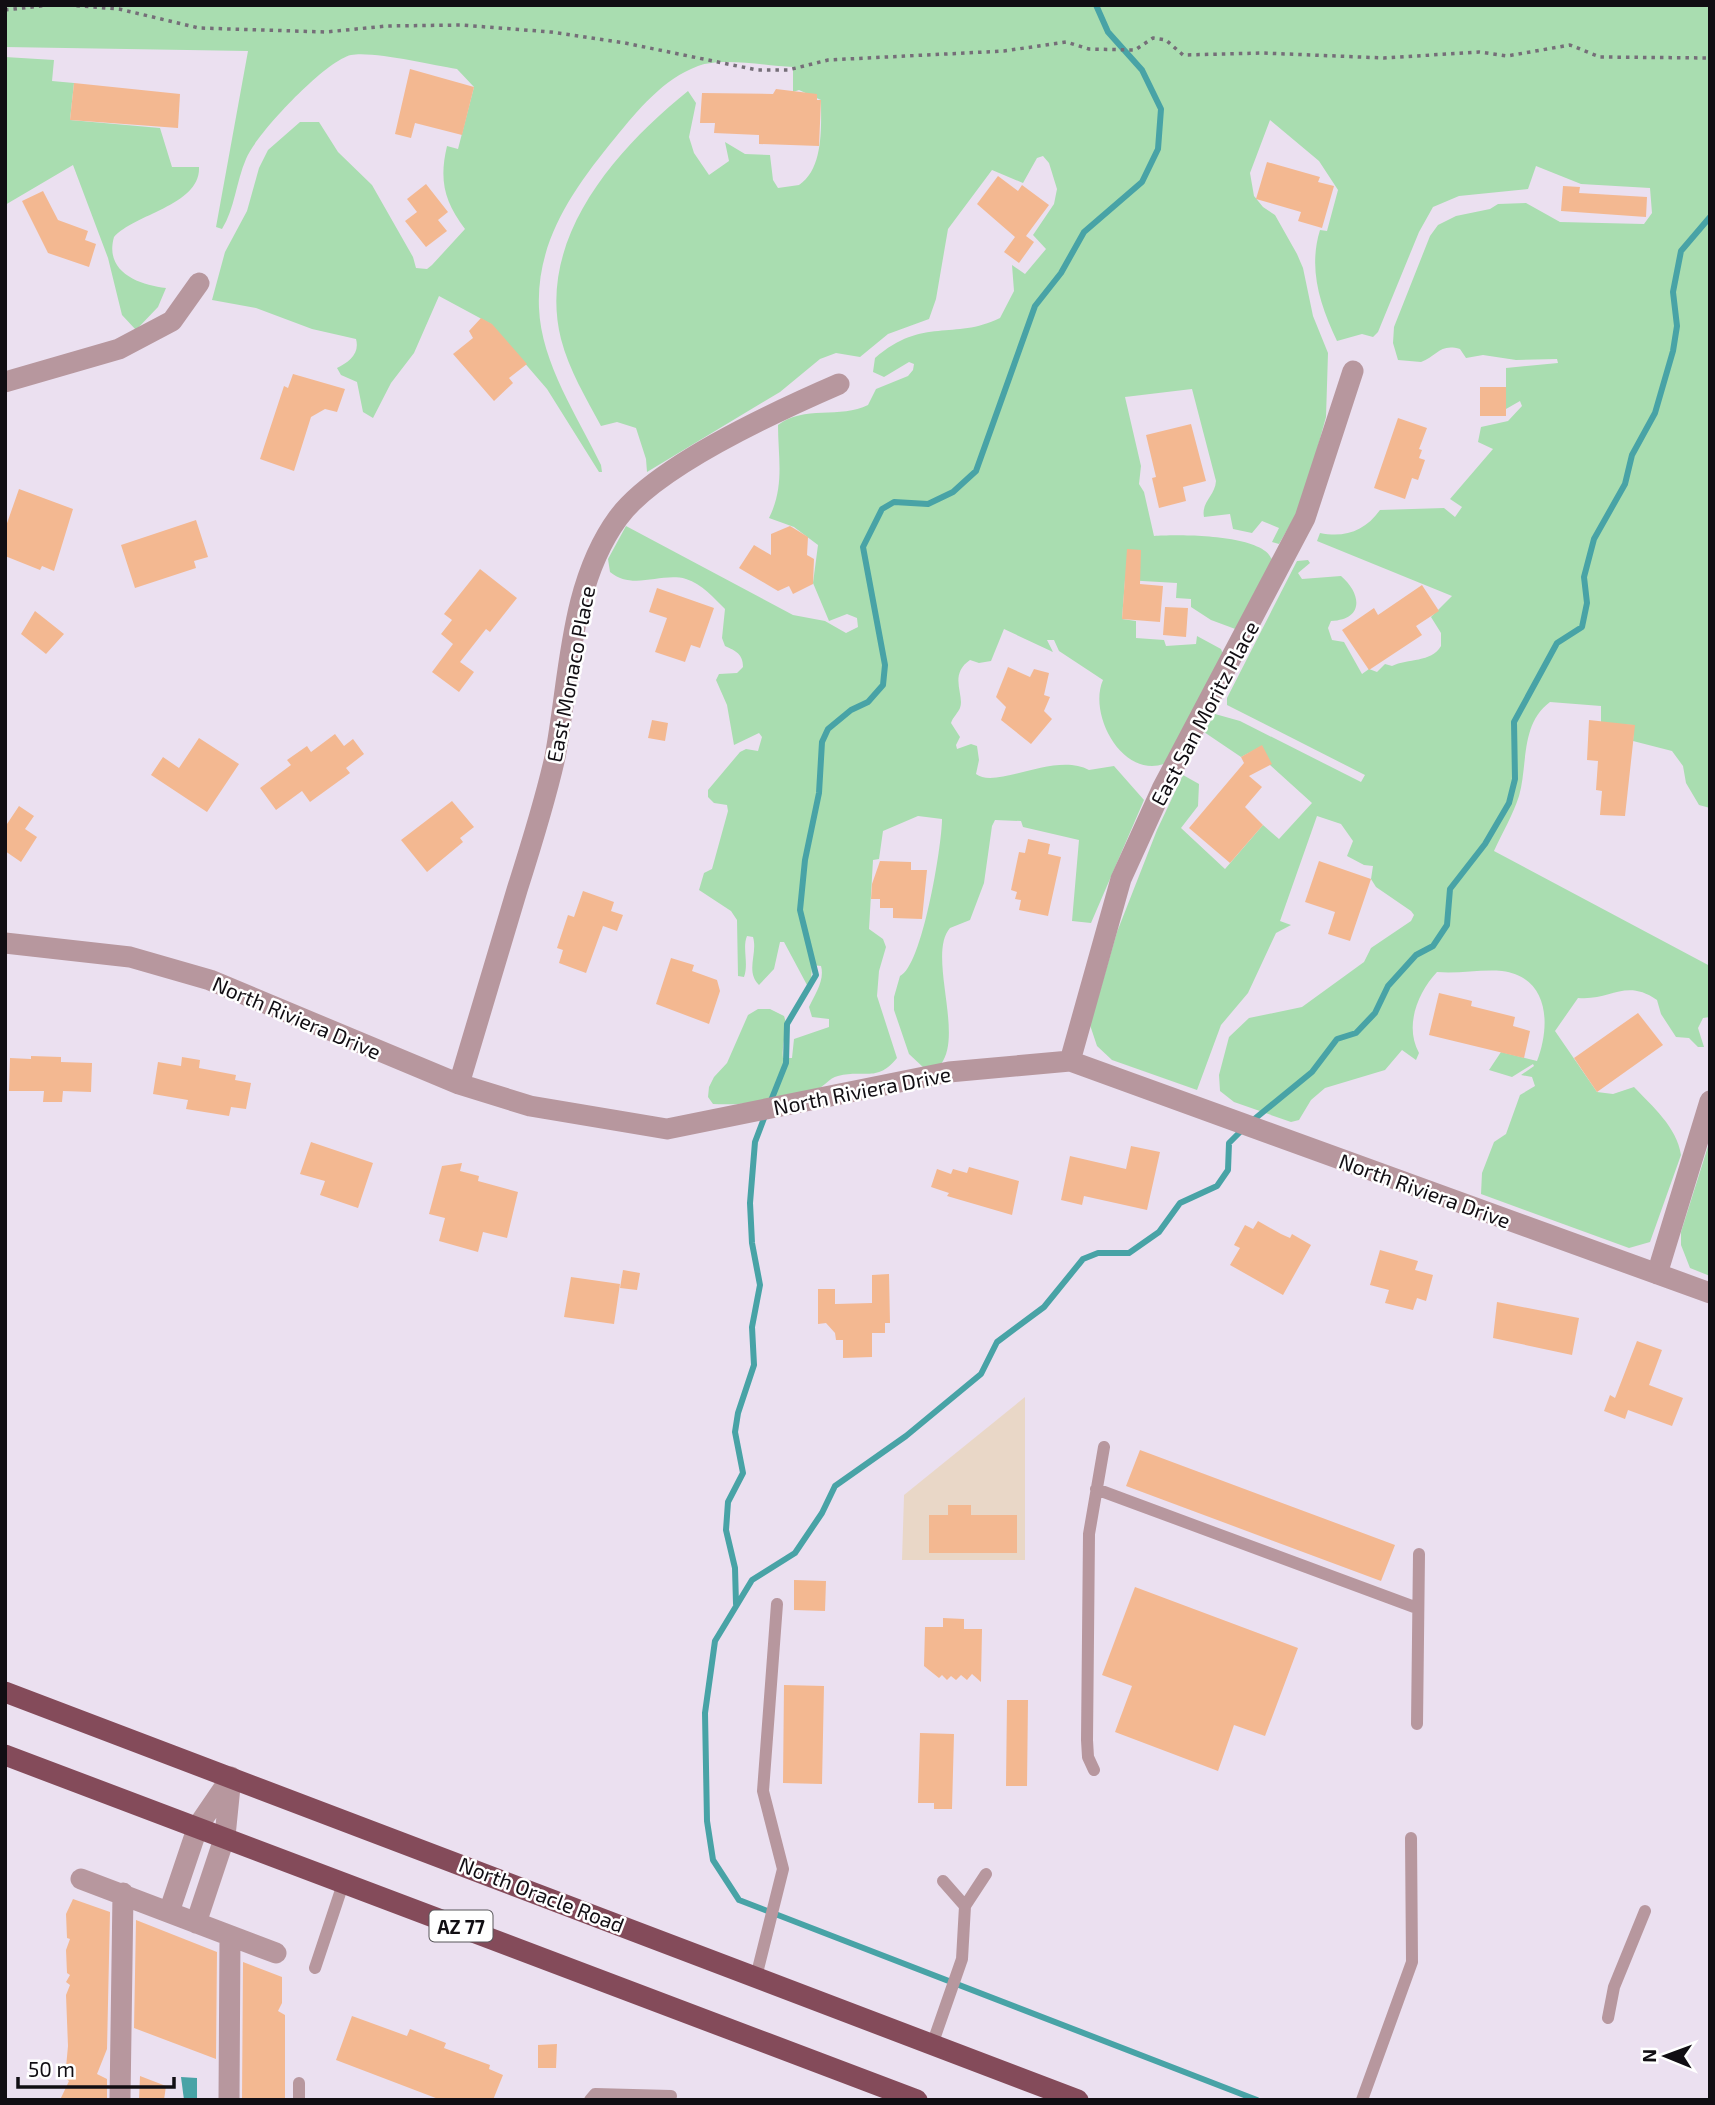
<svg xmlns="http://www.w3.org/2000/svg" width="1715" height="2105" font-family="'Exo 2',sans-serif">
<rect width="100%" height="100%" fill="#ebe0f0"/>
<path fill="#e9d7c7" d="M1025,1397v163h-123l2,-65z"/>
<path fill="#a9ddb0" d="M5,5h1705v803l-11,-3 -13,-22 -3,-17 -11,-15 -39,-10 1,-16 -33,-1v-18l-51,-4c-30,22 -22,63 -31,94 -6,19 -17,37 -25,55l216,115v51l-7,1 -5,10 6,19h-6l-9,-9 -13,-1 -15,-23 -4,-14c-32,-22 -46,1 -79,-2l-23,33 42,61 16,2 21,-7c18,19 43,40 47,68l-31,87 -21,6 -148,-54 1,-21 12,-31 12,-8 14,-39 15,-9 -3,-9 -11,-2 13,-9 -1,-2 -21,13 -23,-7 12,-18 36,9c14,-36 12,-84 -35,-90 -21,-2 -43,3 -65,1 -19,20 -33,54 -18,81l-3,7 -14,-10 -17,20 -60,18 -14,12 -12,20 -8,2 -57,-20 -14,-11 -1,-16 10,-38 20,-19 53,-11 62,-45 7,-14 40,-27 3,-6 -3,-4 -35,-24 -5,-8 2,-13 -9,-1 -17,-9 6,-15 -12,-17 -24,-8 -37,105 11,4 -15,8 -28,60 -27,32 -24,65 -85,-30 -15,-14 -7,-21 27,-93 40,-102 26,-55 16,9 -1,22 -17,22 44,41 38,-44 16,14 33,-36 -42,-38 -8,-19 -21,11 -37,-25 11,-18 25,7 121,61 4,-7 -138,-70v-7l70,-137 11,-1 2,3 -12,10 4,6 39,-3c21,18 23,44 -10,45l-3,7 4,12 12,2 18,32 7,-5 8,3 8,-8 7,2c16,-8 39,-3 49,-20v-13l-10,-16 21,-21 -135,-55 3,-8c25,5 45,-2 60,-23l64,-2 11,9 7,-10 -12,-8 43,-50 -15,-7 3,-15 27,-6 14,-15 -2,-5 -14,8v-41l52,-5 -1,-4 -41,1 -33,-5 -17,3 -6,-9c-20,-6 -23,7 -39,13l-23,-2 -5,-17 1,-16 36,-91 8,-11 18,-9 34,-7 8,-5 28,-1 34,19 84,2 8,-11 -2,-25 -69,-4 -45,-18 -8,23 -69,7 -26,11 -14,25 -41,100 -5,5 -11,-3 -25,7c-17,-36 -29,-72 -17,-111l7,1 11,-41 -19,-29 -49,-41 -20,53 4,23 9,11 12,8 22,39 6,14 10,48 15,37 -2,64 -24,87 -23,40 -7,-2 7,-14 -17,-7 -10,12 -19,-4 -3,-15 -26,3c-3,-15 11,-21 12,-36l-24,-92 -67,8 16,69 -2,18 5,8 10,44c23,-2 111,-2 118,24l-34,70 -27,-10 -20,-13v-8l-15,-1 1,-15 -52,-3 -3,39 14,2v17l28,2 2,6 30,-2 1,-8 24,13 2,5 -59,110c-43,14 -76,-51 -61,-84l-44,-29 -5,-11h-7l6,12 -49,-23 -13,32 -12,2 -9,-3c-22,15 -5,35 -10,48 -2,5 -7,9 -9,15l9,14 -4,8 1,4 14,-5 6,2 2,14 -3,14c20,16 79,-23 113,-4l25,-4 30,34 -53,123 -19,-2 7,-81 -56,-13 -2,-6 -26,-1 -3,6 -8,57 -14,37 -20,8c-23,26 14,106 -9,136l-17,4 -15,-14 -15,-44v-13l6,-21c22,-9 42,-130 42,-157l-24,-3 -35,15 -4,28 -6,1 -4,69 14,10 3,8 -7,24 -2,25 20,62c-20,25 -33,11 -59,18 -9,2 -14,11 -22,14 -33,9 -69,16 -103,14l-5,-7 1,-10 5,-10 13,-14 21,-48 10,-6h12l14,7c5,13 -3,27 -1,42h9l2,-19 35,-12v-8l-17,-2 -3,-10c6,-13 16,-27 12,-41l-9,-1 -1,17 -4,3 -23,-43h-4l-6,27 -15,16c-14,-14 -1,-31 -6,-48l-6,-1c-5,12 2,27 -3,41l-6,-1 -1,-56 -6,-9 -32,-21 5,-17 8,-4 16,-58 -1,-6 -13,-2 -6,-6v-7l32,-38 6,-3 12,2 4,-14 -3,-4 -25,12 -7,-40 -11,-25 3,-6 18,-1 6,-6c0,-13 -7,-16 -18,-21l-3,-8 3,-29c-11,-11 -23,-25 -39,-30 -25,-7 -53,12 -76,-7l-2,-13 18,-33 167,89 32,6 21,12 12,-6 -1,-9 -10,-4 -18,7 -16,-38 5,-38 -24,-18 -25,-9c16,-32 9,-60 9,-93 25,-20 63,-6 90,-20l8,-16 32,-13 5,-6 1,-6 -5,-2 -25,15 -11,-5 2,-14c49,-42 78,-17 125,-40l14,-27 -2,-26 13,9 21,-25 -13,-14 21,-31 3,-15 -8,-26 -6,-7 -6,2 -14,25 -31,-13 -44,59 -12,70 -7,20 -41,15 -28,23 -24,-4 -16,6 -40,33 -133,80 -1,-13 -10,-31 -19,-6 -16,4c-15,-28 -32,-56 -40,-87 -25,-100 55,-190 127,-248l8,12 -7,34 5,16 15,22 20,-14 -4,-19 20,12 25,1 3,25 5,8 21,-3c25,-17 22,-58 22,-85l-22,-10 -6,2v-25c-25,-1 -71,-10 -95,-1 -35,13 -60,44 -83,72 -41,50 -79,103 -76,170 2,55 39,109 62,157l1,7h-3l-52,-83 -56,-65 -52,-28 -25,57 -23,30 -18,35 -10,-6 -6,-30 -16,-7 -4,-7c12,-6 23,-14 19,-29l-44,-10 -56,-21 -44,-8 13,-48 22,-41 12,-43 9,-18 32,-28h19l19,30 34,33 41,72 3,11 11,1 5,-4 33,-36c-21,-28 -26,-49 -18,-83l11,3 16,-62 -17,-18c-26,-4 -83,-18 -106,-14 -26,6 -95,79 -105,104 -10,23 -11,49 -24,70l-6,-2 32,-176 -243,-4z
M5,57l49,3 -2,21 22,2 -4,37 90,8 12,39h27c2,38 -65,47 -85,70 -10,35 25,48 52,51l-8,19 -22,23 -14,-15 -14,-57 -35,-93 -68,40z
M1710,1140v136l-20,-8 -9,-23v-13z"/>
<path fill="#48a3a6" d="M181,2077l16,1v22h-13z"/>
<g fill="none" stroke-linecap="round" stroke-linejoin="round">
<path stroke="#48a3a6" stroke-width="6" d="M770,1103l16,-40 1,-39 29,-49 -16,-65 5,-50 14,-67 3,-51 6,-13 23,-19 17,-8 15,-17 2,-20 -22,-118 19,-38 12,-7 34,2 25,-12 23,-21 59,-165 26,-33 23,-41 58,-50 16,-33 3,-40 -19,-39 -34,-38 -12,-27
M1252,1121l60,-49 25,-33 19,-6 19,-20 13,-27 28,-31 17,-9 14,-21 3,-36 35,-45 24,-41 6,-24 -1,-57 43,-79 25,-16 5,-24 -3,-26 10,-38 31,-55 7,-29 23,-42 18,-62 4,-25 -4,-34 8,-41 29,-34
M1244,1128l-15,15 -1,27 -11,16 -37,17 -21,29 -30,21h-31l-15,6 -39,48 -47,35 -16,32 -75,62 -71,50 -13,27 -27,40 -43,27 -37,61 -10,72 2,108 6,39 26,40 518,200
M736,1604l-1,-36 -9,-38 2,-28 15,-29 -8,-41 3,-19 16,-48 -2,-38 8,-42 -8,-42 -2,-40 5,-61 11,-29"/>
</g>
<path fill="#f3b891" d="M410,69l64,18 -12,48 -47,-12 -4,15 -16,-4z
M74,83l106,11 -2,34 -108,-8z
M776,89l41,5v6h4l-2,46 -60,-2v-9l-45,-2 1,-10h-15l2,-30 71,1z
M1267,162l53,15 -2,5 16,4 -12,42 -24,-7 3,-9 -45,-13z
M998,176l20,15 4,-6 27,20 -23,31 8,6 -15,21 -15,-11 11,-15 -38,-33z
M426,184l22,28 -10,8 9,11 -21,16 -21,-26 12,-9 -10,-13z
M1563,186l17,1 -1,6 68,4 -1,20 -85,-6z
M43,191l15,29 30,11 -3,9 11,4 -7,23 -41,-14 -26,-52z
M481,318l11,6 35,40 -18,14 4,5 -19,18 -41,-47 20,-16 -4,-7z
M293,374l52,15 -8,23 -12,-3 -14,8 -17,54 -34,-12 24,-73 4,2z
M1480,387h26v29h-26z
M1398,418l29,10 -8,21 3,1 -3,8 6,2 -7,20 -6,-2 -7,21 -31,-11z
M1191,424l15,57 -23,6 3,14 -27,7 -7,-30 4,-1 -10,-42z
M19,489l54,20 -19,62 -12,-5 -2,4 -35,-14v-27z
M196,520l12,37 -14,4 2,7 -61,20 -14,-43z
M790,526l18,11 -1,18 7,4 -1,25 -20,10 -4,-8 -11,5 -39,-23 15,-23 17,10v-21z
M1127,549l14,1 -1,34 23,2 -3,36 -38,-3z
M480,569l37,29 -27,34 -4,-3 -26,33 14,10 -15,20 -27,-20 21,-28 -12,-10 11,-14 -8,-6z
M1422,585l17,26 -23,15 6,9 -53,35 -27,-40 32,-22 4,7z
M657,588l57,20 -14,40 -9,-3 -6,17 -30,-10 12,-34 -18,-6z
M1165,607l23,1 -2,29 -23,-2z
M35,611l29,23 -18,20 -25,-20z
M1008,667l22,10 4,-8 15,4 -5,22 6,2 -6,14 8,8 -21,25 -30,-24 5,-13 -10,-10z
M652,720l16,3 -3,18 -17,-3z
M1589,720l46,5 -10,91 -25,-1 2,-24 -6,-1 2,-29 -11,-1z
M335,734l9,12 9,-7 11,15 -18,14 4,5 -40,29 -8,-11 -26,19 -16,-22 31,-23 -4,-5 20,-14 4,6z
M199,738l40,26 -32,48 -56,-37 12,-18 16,11z
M1262,745l10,19 -23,12 13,11 -17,20 18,18 -33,38 -41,-35 55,-65 -3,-6z
M452,801l22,26 -14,11 3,4 -36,30 -26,-32z
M19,806l15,10 -9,13 12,8 -16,25 -16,-11v-24z
M1028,839l22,5 -2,10 13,3 -13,59 -29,-6 2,-10 -6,-1 2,-7 -6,-2 8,-38 6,1z
M880,861l31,1v8h16l-5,49 -29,-1v-10h-13v-9h-9l1,-15z
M1319,861l52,18 -21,62 -22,-7 7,-22 -30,-10z
M583,891l31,11 -3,9 12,4 -6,16 -14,-5 -17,47 -27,-10 4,-13 -6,-2 11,-33 6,2z
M671,958l23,7 -2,6 25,9 3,11 -11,33 -53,-20z
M1439,993l33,8 -1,5 44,11 -2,9 17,5 -6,27 -95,-23z
M1638,1013l25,32 -66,47 -23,-34z
M31,1056l30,1v5l31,1 -1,29 -28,-1 -1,11h-19l1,-11h-35l1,-33 21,1z
M182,1057l18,3 -1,8 37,7 -1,5 16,3 -5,26 -15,-2 -2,9 -43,-7 2,-9 -35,-6 5,-32 23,4z
M311,1142l62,21 -15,45 -38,-13 5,-14 -25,-7z
M1131,1146l29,6 -13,58 -63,-14 -2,9 -21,-5 9,-44 56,13z
M462,1163l-2,8 19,5 -1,5 40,11 -11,46 -24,-6 -5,20 -39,-11 6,-23 -16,-4 13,-48z
M969,1167l50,14 -7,34 -65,-19 2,-3 -18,-6 6,-18 14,5 2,-5 14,4z
M1258,1221l23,13 9,4 2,-4 19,11 -28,50 -53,-30 10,-17 -6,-3 11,-20 8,4z
M1380,1250l38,11 -3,9 18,5 -7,26 -9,-3 -4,12 -28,-7 4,-13 -19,-5z
M623,1270l17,3 -3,17 -17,-2z
M889,1274l1,49h-5v10h-13v24l-29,1v-18h-7l-1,-7 -9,-10 -8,1v-35h17v15l37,-1v-28z
M571,1277l49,7 -6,40 -50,-7z
M1497,1302l82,16 -7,37 -79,-17z
M1637,1341l25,9 -13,35 34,13 -11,28 -44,-16 -3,9 -21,-8 6,-16 5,3z
M1140,1450l255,95 -14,36 -255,-95z
M948,1505h23v10h46v38h-88v-38h19z
M794,1580l32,1 -1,30 -31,-1z
M1135,1587l163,61 -33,88 -31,-11 -16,46 -103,-39 17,-46 -30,-11z
M943,1618l21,1v10h18l-1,53 -9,-8 -5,6 -6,-5 -5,5 -5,-4 -4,4 -5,-5 -3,3 -15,-12 1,-39h18z
M784,1685l40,1 -2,98 -39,-1z
M1007,1700h21l-1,86h-21z
M920,1733l34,1 -2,75h-18v-6h-16z
M73,1899l37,13 -3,137 -10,25 10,5v21h-47l9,-19 -4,-3 3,-32 -2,-51 4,-10 -4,-3 4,-7 -3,-2 -1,-23 4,-11 -3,-1 -1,-24z
M136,1920l81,32 -1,107 -82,-31z
M243,1962l39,15v26l-4,8 7,4v85h-43z
M352,2016l55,20 3,-7 36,14 -2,5 46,17 -1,4 14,6 -10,25h-52l-105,-40z
M557,2044l-1,24h-18v-23z
M140,2076l26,10 -2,14h-25z"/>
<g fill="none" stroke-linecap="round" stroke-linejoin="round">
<path stroke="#756e78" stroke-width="3.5" stroke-dasharray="3.5 5" stroke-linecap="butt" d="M68,5l51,4 80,19 127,4 61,-6 74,-1 90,7 74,11 132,27h31l40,-10 176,-9 62,-9 23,7 46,1 18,-12 13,2 17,15 80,-2 121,5 95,-6 28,4 63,-11 30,12 110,1
M5,10l45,-5"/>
<path stroke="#b7979e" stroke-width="12" d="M1096,1489l321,119
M1417,1724l2,-170
M1094,1770l-6,-13 -1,-17 2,-206 15,-87
M943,1881l22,25
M315,1968l29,-87
M756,1977l27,-108 -20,-78 14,-187
M1608,2018l6,-31 31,-76
M932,2045l30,-86 3,-53 21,-32
M299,2100v-17
M590,2100l5,-6 76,2
M1362,2100l50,-138 -1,-124"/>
<path stroke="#b7979e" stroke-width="21" d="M5,382l114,-33 53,-28 27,-38
M5,943l125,14 80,23 249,104 71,22 137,23 282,-57 121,-11 640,232
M1070,1061l51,-182 41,-90 143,-271 48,-147
M459,1084c19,-65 39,-129 58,-194 14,-44 28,-88 38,-133 15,-78 14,-172 63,-239 38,-52 161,-108 221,-134
M1657,1274l53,-173
M81,1879l195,74
M169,1912l29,-86 32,-47
M196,1923l29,-87 6,-59
M120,2100l3,-207
M229,2100l1,-163"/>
<path stroke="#844b5a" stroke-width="21" d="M5,1692l1073,408
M5,1755l912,345"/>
</g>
<g text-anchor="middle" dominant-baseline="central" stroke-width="5" stroke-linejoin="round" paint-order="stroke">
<rect fill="#fff" stroke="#58565a" stroke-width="2" x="429.5" y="1910.5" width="63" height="31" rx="5"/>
<g font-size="19" font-weight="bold" fill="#110e13">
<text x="461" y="1926">AZ 77</text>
</g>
<g font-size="21" fill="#110e13" stroke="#fff">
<text transform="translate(570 674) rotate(-79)">East Monaco Place</text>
<text transform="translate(1204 713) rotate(-62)">East San Moritz Place</text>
<text transform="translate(297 1017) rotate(23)">North Riviera Drive</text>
<text transform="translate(862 1090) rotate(-11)">North Riviera Drive</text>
<text transform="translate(1425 1190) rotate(20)">North Riviera Drive</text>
<text transform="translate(542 1894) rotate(21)">North Oracle Road</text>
</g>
</g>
<rect width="1715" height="2105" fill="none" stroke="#110e13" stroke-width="14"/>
<g transform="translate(1666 2056) rotate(271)" stroke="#ffffff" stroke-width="5" paint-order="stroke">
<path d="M0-5L12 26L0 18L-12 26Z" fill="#110e13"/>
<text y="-10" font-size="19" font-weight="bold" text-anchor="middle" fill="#110e13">N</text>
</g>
<path d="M18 2077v10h156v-10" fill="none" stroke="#110e13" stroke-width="3.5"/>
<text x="28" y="2077" font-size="21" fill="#110e13" stroke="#ffffff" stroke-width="5" paint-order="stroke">50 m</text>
</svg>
